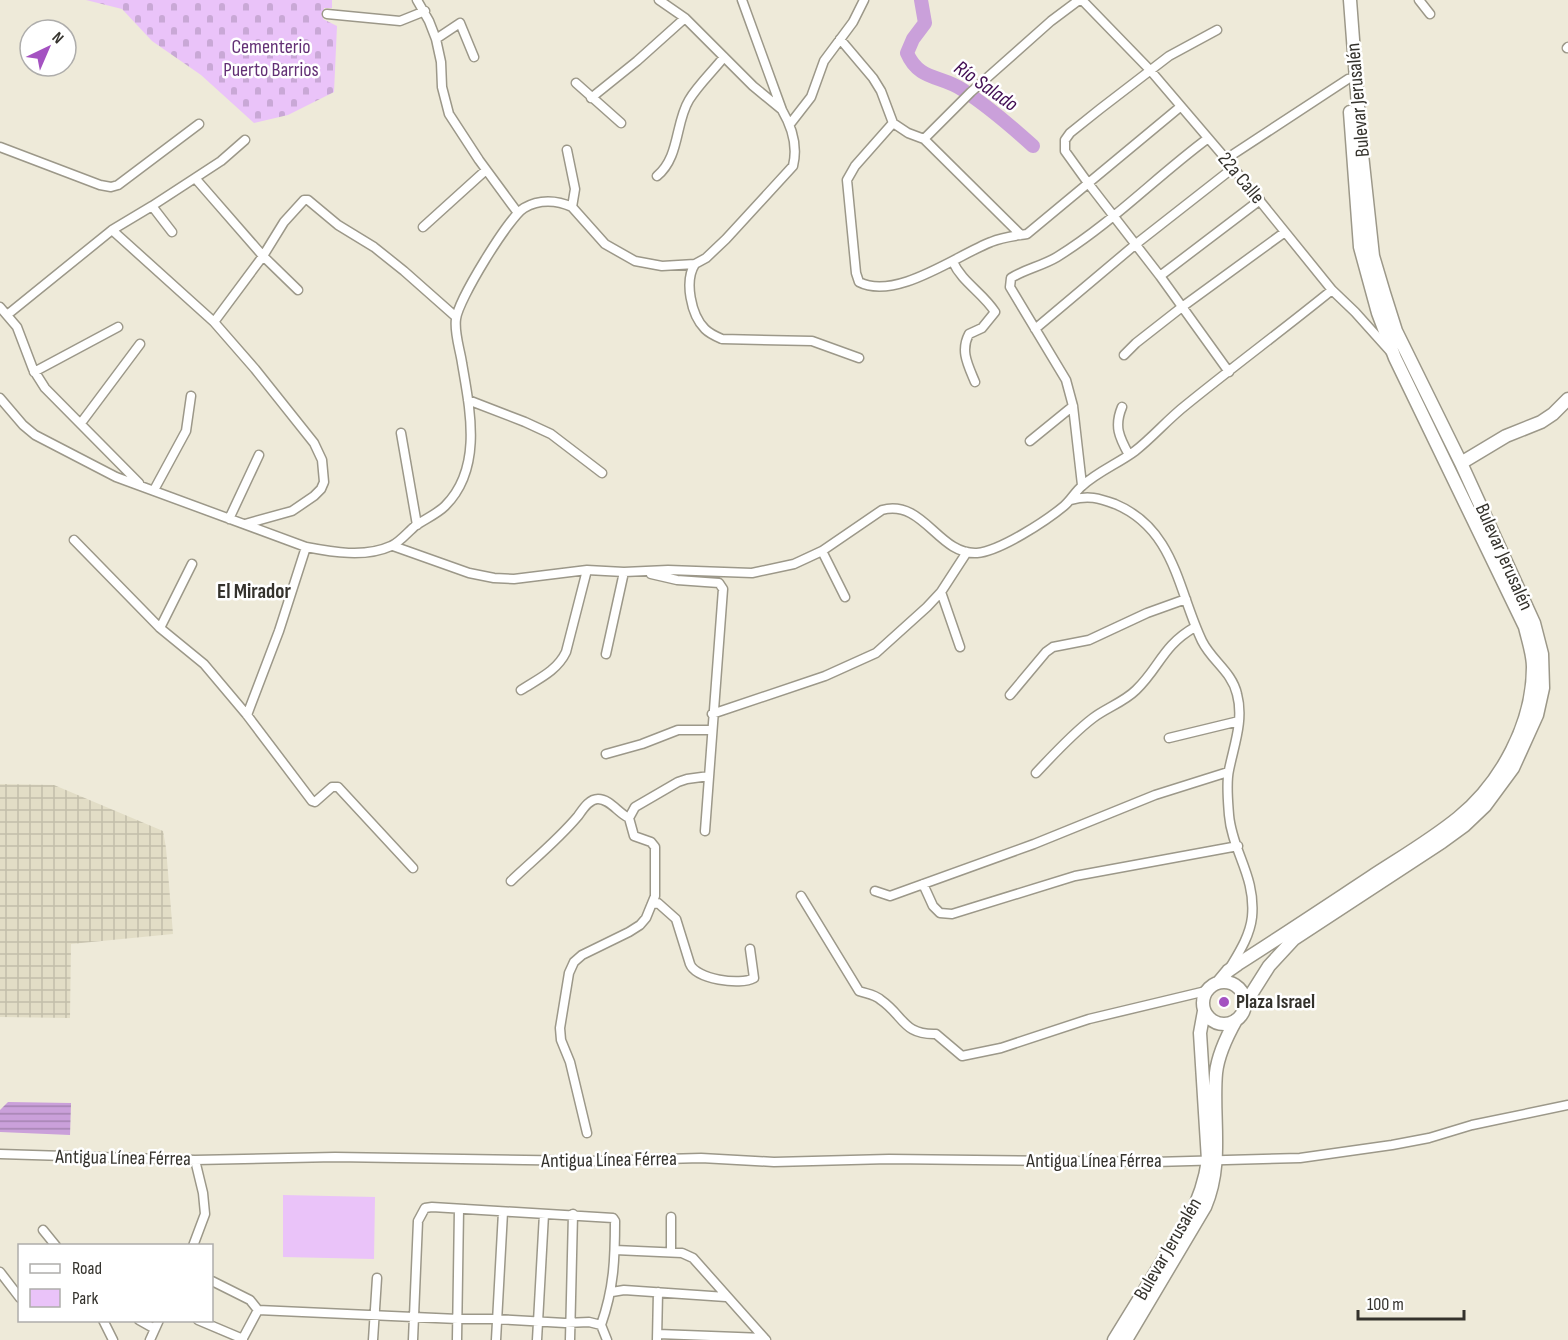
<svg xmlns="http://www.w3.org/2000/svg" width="1568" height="1340" font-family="'Sofia Sans Condensed',sans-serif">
<defs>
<pattern id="industrial-grid" width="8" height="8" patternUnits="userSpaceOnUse" patternTransform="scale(1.5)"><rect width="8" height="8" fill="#e2ddc6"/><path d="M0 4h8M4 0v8" fill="none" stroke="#c2beaa"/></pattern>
<pattern id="cemetery-stones" width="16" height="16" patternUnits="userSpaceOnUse" patternTransform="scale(1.5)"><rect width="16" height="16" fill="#eac3f9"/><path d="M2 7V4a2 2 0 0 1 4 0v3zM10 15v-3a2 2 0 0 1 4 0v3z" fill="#c9a8d6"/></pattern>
<pattern id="water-rules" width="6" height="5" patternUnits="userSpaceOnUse" patternTransform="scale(1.5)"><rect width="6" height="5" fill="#caa0da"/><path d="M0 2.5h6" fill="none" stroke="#a583b1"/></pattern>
</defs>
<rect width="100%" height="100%" fill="#eeead9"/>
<path fill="url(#industrial-grid)" d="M0,784l54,1 109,46 3,17 7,86 -102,10 -1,74 -70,-1z"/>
<path fill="#eac3f9" d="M283,1195l92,2 -1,62 -91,-2z"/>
<path fill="url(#cemetery-stones)" d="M86,0h246v8h-8l-1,11 14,7 -3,66 -46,23 -34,8 -53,-48 -49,-34 -30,-32z"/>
<path fill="url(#water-rules)" d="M8,1102l63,1 -1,32 -70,-3v-22z"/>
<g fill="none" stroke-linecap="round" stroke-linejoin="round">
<path stroke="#caa0da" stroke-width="14" d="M921,0l4,23 -12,16 -6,14c12,28 34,22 56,37 23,15 49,37 70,56"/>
<defs>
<path id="street" d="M417,0l12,21 7,18 5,23 1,25 7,27 30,46 39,53
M659,0l26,18 68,68 28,23
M1082,0l68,70 76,89 106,131 23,22 35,39
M1419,0l11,14
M327,14l73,7 25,-10
M1217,30l-48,26 -69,53 -30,24 -5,7v11l23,32 72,93 69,96
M436,39l24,-16 14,34
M840,39l33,39 8,13 12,32 15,10 16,6 97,96
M1567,48l1,-1
M576,83l45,40
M591,98l46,-37 48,-43
M893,123l-38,43 -8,14 9,93 3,9c37,19 98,-27 132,-40 12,-5 24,-6 36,-8l153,-127
M790,124l21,-27 13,-36 29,-39 11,-22
M924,139l47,-47 80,-71 28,-21
M245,140l-24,21 -26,17 68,78 35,34
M0,147l100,38 11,2 7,-2 81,-61
M567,150l8,39 -3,18
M1226,159l122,-80
M657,176c23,-19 18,-53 32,-76 9,-15 24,-29 35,-43
M152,206l43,-28
M423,227l63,-57
M112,230l102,92 41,47 59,74 8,17 2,22 -3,7 -7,7 -22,15 -47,13
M953,262c9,20 30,31 42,50l-13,16 -13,6c-9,17 -1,31 6,48
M695,264c-11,17 -4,51 10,65 5,5 10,7 17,10l90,2 47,17
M1160,276l100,-76
M0,307l17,20 16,42 12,19 94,95
M7,315l105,-85 40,-24 20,26
M214,322l49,-66 21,-34 20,-22h4l30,25 36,22 30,24 52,46
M1035,329l101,-85 97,-76
M1124,355l12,-12 46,-36 103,-75
M34,372l84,-45
M0,398l23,27 12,10 81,42 190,70c26,5 59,11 85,-1 8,-3 17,-14 24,-20 10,-7 22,-12 30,-20 38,-38 25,-96 17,-143 -2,-14 -8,-30 -6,-44 2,-19 53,-102 68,-111 15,-9 33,-8 48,-1l33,37 30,17 27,5 33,-2 11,-6 20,-19 67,-73c5,-20 -1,-39 -11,-56l-40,-110
M468,400l57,22 26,12 51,39
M1122,407c-8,19 -3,30 7,48
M81,423l59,-79
M401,433l16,92
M1030,441l43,-35
M1082,485l-9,-79 -7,-26 -56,-93 1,-9c14,-9 31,-12 46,-21 55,-34 99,-80 150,-118
M154,490l32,-59 5,-35
M1071,500c17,-5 28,-2 44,4 60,25 63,87 87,137 10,20 30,31 35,53 7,26 -3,51 -8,76 -3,13 -1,31 0,45 3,36 27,61 23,102 -2,18 -12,34 -21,49
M229,519l30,-64
M74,540l86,88 44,36 43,51 65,86 3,1 17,-15h6l75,81
M393,546l76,27 25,5 20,1 73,-9 37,2 44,-2 84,3 42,-9 28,-13 60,-41c42,-11 56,45 95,43 23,-2 69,-32 87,-47 7,-6 11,-14 18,-20 15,-14 37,-23 53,-35 18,-14 33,-32 51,-46 48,-39 98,-76 146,-115
M822,551l23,46
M651,574l26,6 42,3 4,6 -18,242
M941,592l19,55
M160,628l32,-64
M606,654l18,-82
M521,690c17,-11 36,-19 45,-38l21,-82
M1010,695l36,-43 7,-5 36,-7 58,-27 39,-14
M712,714l113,-38 51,-23 51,-46 14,-15 26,-40
M247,715l32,-84 27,-84
M1169,738l70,-17
M606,754l36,-10 36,-14h34
M1036,773c18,-19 36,-39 57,-55 13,-10 31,-16 43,-28 24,-23 26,-44 59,-63
M511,881c22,-21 47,-41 67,-65 5,-7 11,-17 20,-17 12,0 20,14 31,19
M923,884l10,22 7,7 12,1 123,-38 163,-30
M875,891l15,5 144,-52 121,-49 73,-23
M801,896l58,95c8,3 15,3 22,9 23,16 22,35 55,34l26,22 39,-8 88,-29 117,-28
M653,904l5,-1 18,16 14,45c6,15 50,22 64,14l-4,-29
M587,1133l-17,-71 -9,-22 -1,-12 9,-55 5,-11 8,-7 47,-23 11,-7 6,-7 9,-22v-49l-4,-5 -17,-6 -5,-18 6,-11 43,-25 9,-3 22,-3
M0,1154l195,6 140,-3 257,4 109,-3 73,4 115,-3 265,3 146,-4 92,-13 37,-7 43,-13 96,-20
M671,1217v35
M43,1230l13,16
M193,1246l12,-32 -2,-21 -8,-33
M615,1250l67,3 11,5 73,82
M0,1272l20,26
M212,1281l38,19 8,10
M612,1292l12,-2 102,7
M103,1320l10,20
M139,1320l16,9
M198,1320l45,19
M658,1334l106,4
M150,1340l9,-20
M242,1340l16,-30 200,9h38l69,4 24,-1 12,3 6,15
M373,1340l4,-62
M413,1340l5,-119 7,-13 7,-1 181,11 2,3c0,38 -1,67 -14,104
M457,1340l2,-131
M496,1340l7,-128
M537,1340l7,-126
M570,1340l3,-126
M657,1340l1,-48"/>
<path id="secondary" d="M1461,463l45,-27 35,-14 12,-8 15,-15
M1203 1003a21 21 0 1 1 42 0a21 21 0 1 1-42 0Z
M1218,983l10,-12 10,-7c44,-28 89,-58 133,-87 29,-19 60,-37 87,-59 43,-35 75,-94 75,-151 0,-13 -5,-27 -8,-40l-130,-269 -17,-45 -18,-66 -10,-135
M1245,1004l24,-38 25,-27 148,-97 22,-16 21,-20 28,-38 24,-53 6,-27 -1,-34 -8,-31 -73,-160 -65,-132 -12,-38 -11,-37 -12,-111 -11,-145
M1114,1340l75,-122c10,-19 16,-36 19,-58l-8,-127 4,-22
M1126,1340l79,-133c19,-44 7,-89 11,-134 2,-19 11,-37 20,-53"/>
</defs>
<use href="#street" stroke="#9c9889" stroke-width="11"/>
<use href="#secondary" stroke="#9c9889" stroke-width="15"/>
<use href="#street" stroke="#fff" stroke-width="8"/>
<use href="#secondary" stroke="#fff" stroke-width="12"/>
</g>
<circle fill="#a452c1" stroke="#fff" stroke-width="2" cx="1224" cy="1002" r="6"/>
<g text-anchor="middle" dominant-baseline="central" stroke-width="5" stroke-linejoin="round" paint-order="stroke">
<g font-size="20" fill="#633075" stroke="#fff">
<text x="271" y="47">Cementerio<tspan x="271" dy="23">Puerto Barrios</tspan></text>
</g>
<g font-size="20" fill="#34322c" stroke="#fff">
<text transform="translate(1358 100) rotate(-95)">Bulevar Jerusalén</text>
<text transform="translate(1241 178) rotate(50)">22a Calle</text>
<text transform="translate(1504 557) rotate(66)">Bulevar Jerusalén</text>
<text transform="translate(123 1158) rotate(1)">Antigua Línea Férrea</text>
<text transform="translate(609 1160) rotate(-1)">Antigua Línea Férrea</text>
<text x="1094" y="1161">Antigua Línea Férrea</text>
<text transform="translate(1168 1249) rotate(-60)">Bulevar Jerusalén</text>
</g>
<g font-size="20" font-weight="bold" fill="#34322c" stroke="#fff" text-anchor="start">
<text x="1236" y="1002">Plaza Israel</text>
</g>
<g font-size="21" font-style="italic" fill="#410c52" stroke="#fff">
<text transform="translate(986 86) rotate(35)">Río Salado</text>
</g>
<g font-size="21" font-weight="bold" fill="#34322c" stroke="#fff">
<text x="254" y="591">El Mirador</text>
</g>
</g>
<rect x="18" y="1244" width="195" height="78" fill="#ffffff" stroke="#aeadab" stroke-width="1.5"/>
<rect x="30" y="1264" width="30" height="9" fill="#ffffff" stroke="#aeadab" stroke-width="1.5"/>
<text x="72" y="1274" font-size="18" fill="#34322c">Road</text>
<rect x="30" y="1289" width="30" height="18" fill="#eac3f9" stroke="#aeadab" stroke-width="1.5"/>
<text x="72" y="1304" font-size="18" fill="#34322c">Park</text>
<g transform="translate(48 48) rotate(44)"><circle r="28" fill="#ffffff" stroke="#aeadab" stroke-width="1.5"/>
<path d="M0-4.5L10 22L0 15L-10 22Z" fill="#a452c1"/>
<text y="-9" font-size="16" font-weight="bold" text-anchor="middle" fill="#34322c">N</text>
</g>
<path d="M1358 1310v9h106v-9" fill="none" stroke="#34322c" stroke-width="3"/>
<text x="1367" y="1310" font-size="18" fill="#34322c" stroke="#ffffff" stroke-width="4.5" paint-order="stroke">100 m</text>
</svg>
